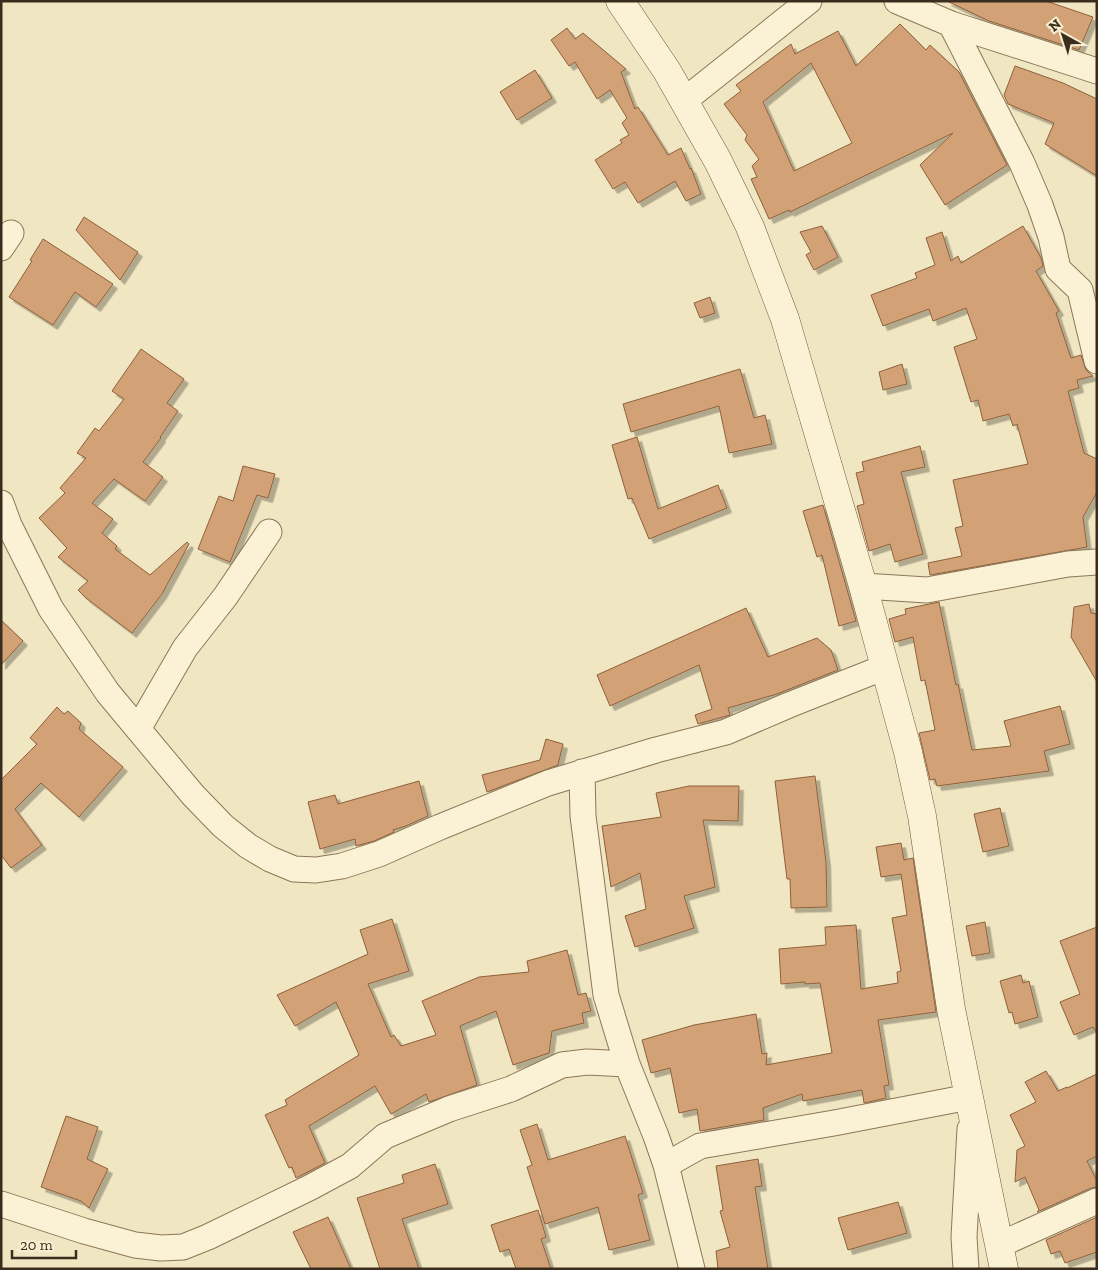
<svg xmlns="http://www.w3.org/2000/svg" width="1098" height="1270" font-family="'Zilla Slab',serif">
<defs>
<filter id="shadow"><feDropShadow dx="4.5" dy="4.5" stdDeviation="0" flood-color="#0004"/></filter>
</defs>
<rect width="100%" height="100%" fill="#f1e6c2"/>
<path fill="#d2a175" stroke="#8d613c" fill-rule="evenodd" filter="url(#shadow)" d="M947,1h99l47,16 -14,33 -90,-29z
M900,24l26,26 4,-5 29,27 48,93 -62,40 -25,-40 33,-32 -163,79 -1,-2 -20,9 -18,-40 6,-2 -5,-11 7,-7 -14,-19 2,-5 -23,-31 17,-13 -5,-6 55,-41 4,10 43,-23 18,35zM811,63l41,80 -58,28 -31,-69z
M567,28l8,11 8,-6 43,36 -5,3 14,37 3,-2 30,48 13,-7 9,21 1,-1 10,26 -15,7 -11,-20 -37,22 -13,-21 -12,7 -18,-29 27,-17 -2,-3 9,-5 -7,-12 5,-5 -17,-28 -13,9 -22,-37 -6,4 -18,-26z
M1015,66l48,17 34,16v77l-52,-32 9,-21 -46,-19 -4,-9z
M535,70l17,28 -35,22 -17,-28z
M84,217l54,35 -18,28 -44,-50z
M822,226l16,31 -24,13 -8,-15 5,-3 -11,-20z
M1023,226l18,32 2,8 -7,5 23,40 -3,2 15,45 10,-3 5,15 7,6 -16,4 2,8 -11,3 16,62 13,6v33l-14,25 4,30 -157,28 -2,-12 34,-7 -7,-28 8,-2 -10,-46 75,-16 -11,-40 -4,2 -4,-12 -26,7 -5,-21 -7,2 -17,-55 23,-8 -11,-31 -33,13 -4,-12 -46,17 -12,-31 46,-17 -2,-5 20,-8 -9,-27 16,-6 9,29 7,-5 3,7z
M43,239l70,45 -17,23 -21,-15 -22,33 -44,-28 23,-36 -2,-1z
M710,297l5,16 -15,5 -6,-15z
M141,349l43,30 -17,24 11,8 -18,26 1,1 -18,24 20,15 -18,24 -31,-22 -22,24 21,16 -11,14 15,13 -2,3 35,26 37,-33 2,2 -27,50 -30,39 -46,-35 -8,-8 10,-9 -30,-24 9,-9 -28,-30 26,-25 -5,-5 26,-30 -9,-5 18,-25 4,3 25,-32 -12,-8z
M902,364l5,20 -24,6 -4,-18z
M740,369l14,49 11,-3 7,29 -43,9 -10,-47 -88,26 -8,-28z
M637,437l21,72 60,-24 9,23 -78,31 -17,-41 -4,1 -16,-54z
M920,446l5,21 -24,5 22,82 -28,8 -5,-18 -21,7 -12,-45 7,-2 -8,-31 8,-2 -2,-9z
M243,466l32,8 -7,24 -11,-3 -27,67 -32,-13 21,-53 14,5z
M823,505l33,116 -17,5 -17,-71 -5,2 -14,-46z
M939,602l17,83 2,-1 14,66 39,-4 -7,-25 56,-15 10,38 -26,7 5,20 -112,15 -2,-7 -5,1 -11,-47 16,-3 -10,-50 -4,1 -8,-44 -18,5 -6,-23 17,-5 -1,-5z
M1089,604l2,9 6,1v68l-26,-45 3,-30z
M746,608l22,49 49,-19 14,12 7,20 -61,24 -49,14 2,7 -32,9 -3,-9 17,-6 -13,-44 -89,41 -13,-31z
M1,620l22,21 -22,24z
M57,707l7,7 4,-3 13,12 -2,6 44,38 -44,50 -38,-34 -26,26 27,36 -31,23 -10,-13v-75l36,-36 -7,-6z
M546,739l17,5 -5,21 -71,27 -5,-17 58,-15z
M815,776l11,86 1,45 -36,1 -1,-29h-3l-12,-98z
M419,781l9,35 -22,10 -13,4 1,2 -20,9 -18,5 -1,-7 -35,10 -12,-47 27,-7 3,9z
M689,786h50l-1,35 -35,-1 12,67 -31,9 10,32 -59,19 -10,-31 21,-7 -6,-36 -29,14 -9,-61 59,-9 -5,-24z
M1000,808l9,38 -26,6 -9,-38z
M901,843l3,17 9,-2 23,154 -58,8 11,65 -5,1 2,12 -22,5 -2,-13 -59,11 -1,-7 -39,14 1,12 -64,11 -3,-22 -18,4 -9,-45 -19,5 -9,-33 52,-15 62,-11 6,40 5,-1 -1,12 66,-12 -12,-70 -15,1v-2l-24,2 -2,-35 47,-4 -1,-18 31,-2 5,64 37,-6 -1,-11 4,-1 -9,-53 15,-3 -6,-41 -20,3 -5,-30z
M392,919l17,52 -41,13 23,53 3,-2 7,11 35,-11 -14,-34 57,-24 50,-5 -2,-11 40,-11 11,45 8,-2 5,18 -9,2 2,10 -32,8 -3,22 -36,12 -17,-54 -36,15 17,59 -48,17 -3,-8 -35,20 -16,-28 -66,40 16,37 -29,15 -4,-11 -3,1 -24,-53 22,-10 -2,-5 74,-45 -23,-53 -41,24 -18,-31 91,-41 -8,-24z
M985,922l5,31 -18,3 -6,-30z
M1097,927v106l-4,-6 -19,8 -14,-33 20,-8 -20,-53z
M1021,975l2,8 6,-2 9,36 -23,7 -3,-12 -3,1 -9,-32z
M1046,1071l12,20 9,-4v1l30,-14v82l-10,5 10,20v6l-6,1 -54,24 2,-2 -14,-33 -10,5 2,-32 8,-4 -15,-31 26,-13 -11,-20z
M66,1116l32,11 -11,32 21,10 -19,39 -8,-7 -40,-14z
M537,1124l11,36 77,-24 18,57 -5,2 12,45 -41,10 -11,-43 -53,17 -18,-57 5,-2 -12,-35z
M758,1159l4,27 -7,1 13,82h-50l-2,-18 14,-4 -10,-36 3,-1 -7,-44z
M435,1164l13,40 -46,15 17,50h-39l-23,-71 47,-15 -2,-8z
M898,1202l9,31 -59,17 -10,-32z
M538,1210l8,27 -5,2 10,30h-35l-7,-20 -9,3 -9,-27z
M328,1217l23,52h-40l-18,-37z
M1097,1217v35l-32,11 -5,-12 -9,3 -5,-14z"/>
<g fill="none" stroke-linecap="round" stroke-linejoin="round">
<defs>
<path id="street" d="M897,1l54,23 146,47
M951,24l71,139 18,42 11,32 7,32 22,21 17,71
M685,100l124,-99
M1,248l10,-15
M1,503l8,22 42,84 57,84 85,102 30,31 25,20 22,13 24,10 22,1 26,-4 37,-12 61,-27 108,-44 108,-33 70,-18 63,-27 96,-38
M863,586l64,4 141,-26 29,-2
M138,729l47,-81 40,-51 44,-65
M582,772l1,44 23,179 21,69 29,72 10,29 26,104
M666,1165l34,-19 134,-23 135,-26
M1,1204l83,27 51,14 26,3 22,-1 25,-10 101,-49 41,-22 35,-30 64,-27 62,-20 51,-24 25,-3 40,2
M999,1245l98,-44
M966,1269l-2,-32 6,-108"/>
<path id="secondary" d="M620,1l47,70 51,90 32,66 35,92 78,267 45,166 14,64 29,193 53,260"/>
</defs>
<use href="#street" stroke="#8c7758" stroke-width="27"/>
<use href="#secondary" stroke="#6e573b" stroke-width="29"/>
<use href="#street" stroke="#fbf2d6" stroke-width="25"/>
<use href="#secondary" stroke="#fbf2d6" stroke-width="28"/>
</g>
<rect width="1098" height="1270" fill="none" stroke="#3b2d1d" stroke-width="5"/>
<g transform="translate(1063 35) rotate(321)" stroke="#f8efd2" stroke-width="4" paint-order="stroke">
<path d="M0-4L9 19L0 12L-9 19Z" fill="#3b2d1d"/>
<text y="-8" font-size="14" font-weight="bold" text-anchor="middle" fill="#3b2d1d">N</text>
</g>
<path d="M12 1250v8h64v-8" fill="none" stroke="#3b2d1d" stroke-width="2.5"/>
<text x="20" y="1250" font-size="15" fill="#3b2d1d" stroke="#f8efd2" stroke-width="4" paint-order="stroke">20 m</text>
</svg>
